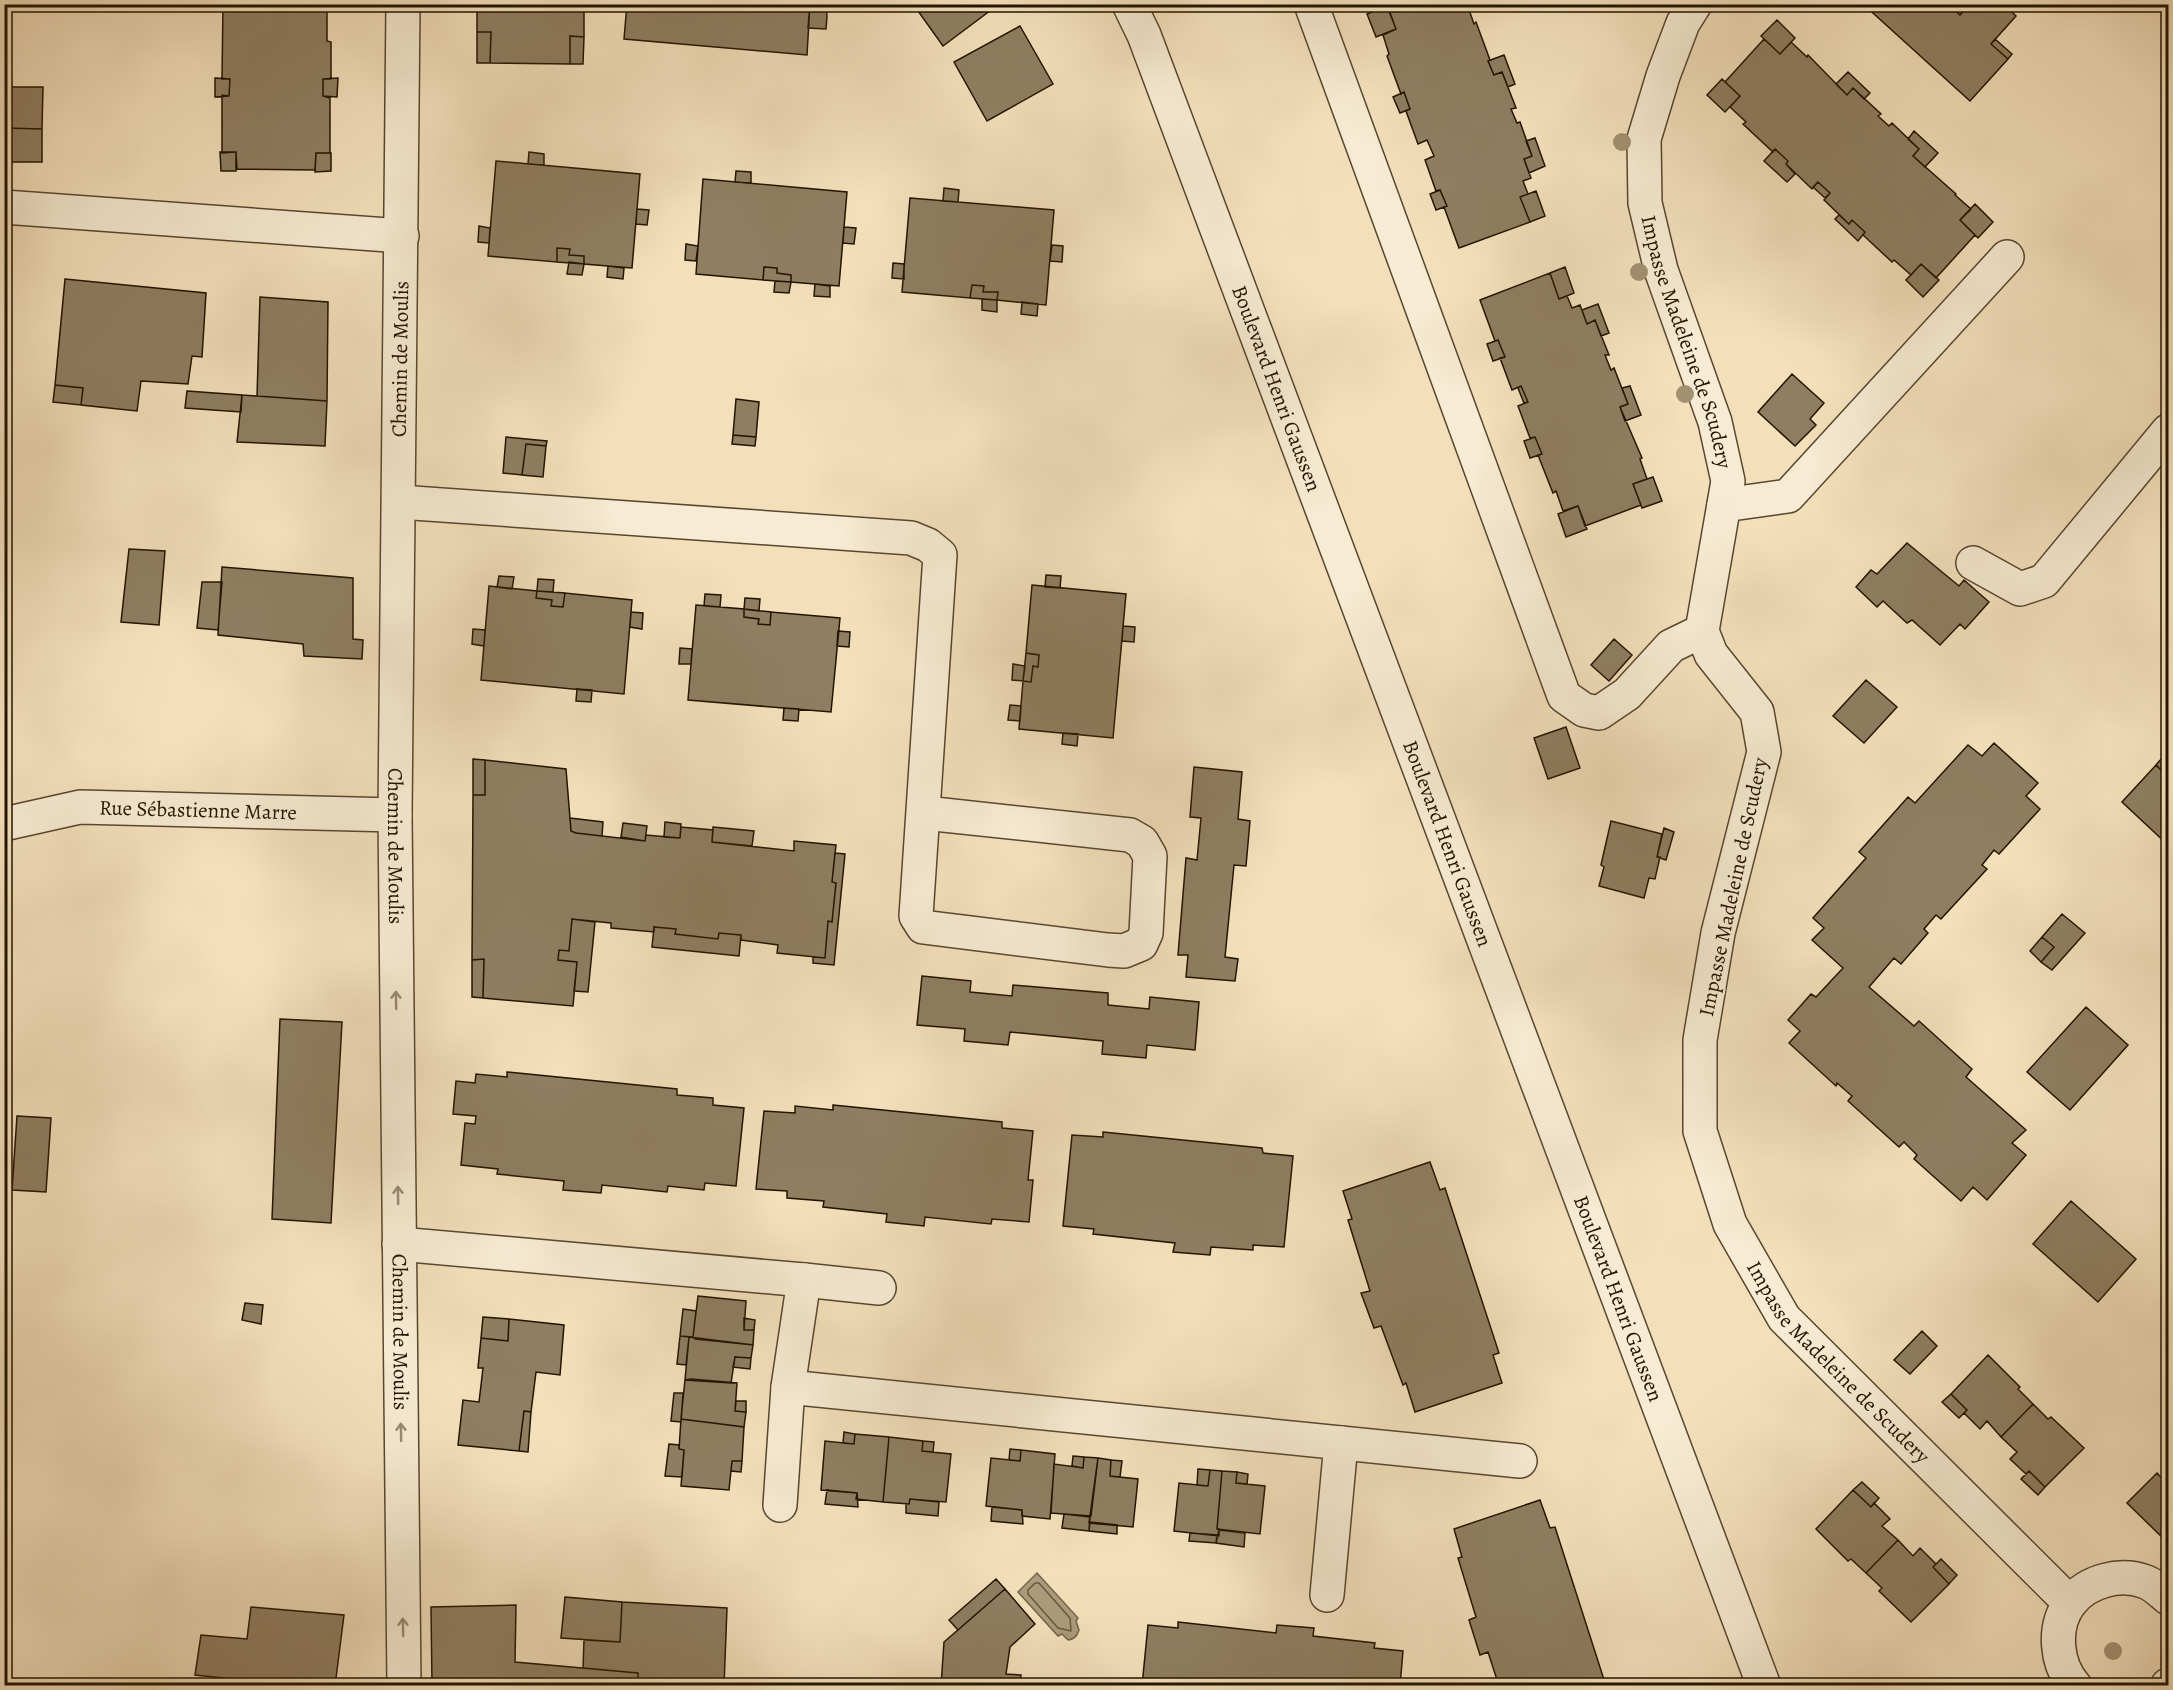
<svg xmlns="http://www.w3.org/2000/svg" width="2173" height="1690" font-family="Alegreya,serif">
<rect width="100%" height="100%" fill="#f3e0bb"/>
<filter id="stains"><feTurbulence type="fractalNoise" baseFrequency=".00333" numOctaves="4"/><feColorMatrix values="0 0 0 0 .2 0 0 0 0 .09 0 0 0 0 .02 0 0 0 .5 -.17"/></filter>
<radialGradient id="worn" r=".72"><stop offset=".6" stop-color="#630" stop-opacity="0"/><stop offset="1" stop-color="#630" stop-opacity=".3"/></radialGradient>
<path fill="#ac9b7c" stroke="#75654b" stroke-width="1.5" d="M1037,1573l41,45 -2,3 3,9c-2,6 -4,9 -11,10l-6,-6 -4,2 -40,-44z"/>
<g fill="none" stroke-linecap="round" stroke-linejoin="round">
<path stroke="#68583e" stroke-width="1.5" d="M1035,1583h4l31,35 1,13 -13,-3 -30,-34v-4z"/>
</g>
<path fill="#8f7e62" stroke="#231401" stroke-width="1.5" d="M223,4h108v5h-4v32l4,1v37h-8v17l7,2v55h-14l-1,17 -78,-1 -1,-17 -14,1v-58l7,1 1,-17h-8z
M477,4h107v33l-14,-1v28l-80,-1 1,-31h-14z
M627,4h183l-3,51 -183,-16z
M810,4h16l1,13 -1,12 -18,-1z
M913,4h86l-56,42z
M1403,4h47l2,5 15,-5 7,20 2,-2 14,38 -2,1 6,14 8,-3 14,36 -5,1 6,14 3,-1 12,34 -8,3 7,19 -8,3 5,13 -8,3 10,25 -71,26 -15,-41 3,-1 -7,-16 -4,1 -11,-31 9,-4 -7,-16 -9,4 -12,-33 4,-2 -6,-17 -3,2 -14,-38 2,-2 -6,-19 13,-6 -7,-19z
M1863,4h85l12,11 10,-11h34l12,12 -25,28 17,15 -38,42z
M1948,4h9l7,7 -4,4z
M1387,6l9,23 -20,8 -9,-23z
M1777,20l18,18 -15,16 -19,-18z
M1020,26l33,58 -66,37 -33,-59z
M477,32h14l-1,31h-13z
M570,36l14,1 -1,27h-13z
M1764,39l16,15 11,-12 16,15 1,-2 39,40 6,-7 28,26 -3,2 11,10 3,-3 27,26 -6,7 43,38 -1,1 16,14 -11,11 15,15 -39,43 -15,-14 -10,11 -17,-15 -2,2 -29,-27 2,-3 -13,-12 -3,4 -25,-24 6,-7 -12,-11 -6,7 -26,-25 2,-3 -13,-12 -2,3 -30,-28 3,-2 -16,-15 10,-11 -15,-14z
M1995,39l17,15 -4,5 -17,-15z
M1504,55l11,29 -7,3 -6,-15 -8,3 -6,-14z
M1848,72l22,21 -6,6 -11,-11 -6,7 -11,-11z
M215,78l15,1 -1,17 -14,1z
M338,78l-1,19 -14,-1v-17z
M1722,79l18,17 -15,16 -18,-17z
M4,87h39l-1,42 -38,-1z
M1404,92l6,17 -10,4 -7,-16z
M4,128l38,1v33h-38z
M1914,131l24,22 -13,14 -12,-11 6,-7 -11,-10z
M1535,138l10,28 -16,7 -5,-14 8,-3 -6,-15z
M1775,149l13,12 -2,3 9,10 -8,8 -23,-21z
M220,152h16v19h-15z
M529,152l15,2v11l-16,-1z
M316,153h15v18l-16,1z
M496,161l144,13 -8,94 -48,-4v-8l-15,-1 1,-6 -13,-1v14l-69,-6z
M736,171l15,1v11l-16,-1z
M703,179l144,13 -8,94 -48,-4v-7l-14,-2v-5l-13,-1 -1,13 -67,-6z
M1818,182l12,11 -5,5 -12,-11z
M944,188l15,2 -1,12 -15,-1z
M1440,190l7,16 -11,4 -6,-16z
M1536,191l9,25 -15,6 -10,-25z
M910,198l144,12 -8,95 -49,-5 1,-8h-15l1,-6 -12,-1 -2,13 -68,-6z
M1975,204l18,18 -15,16 -18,-18z
M637,209l12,1 -2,15 -11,-1z
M1839,215l10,9 3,-4 13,12 -7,9 -23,-22z
M479,226l11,2 -1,15 -11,-1z
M844,227l12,1 -2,16 -11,-1z
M686,244l12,2 -2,15 -11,-1z
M1052,245l11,1 -1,16 -12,-1z
M557,248l13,1 -1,6 15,1v8l-27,-2z
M569,262l15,2 -2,11 -15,-1z
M893,263l11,1v15l-12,-1z
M1921,264l18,16 -16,17 -17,-17z
M608,266l16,2 -1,11 -16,-2z
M764,267l13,1v5l14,2v7l-28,-2z
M1565,267l9,26 -15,6 -9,-26z
M1550,273l9,26 8,-3 5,12 8,-3 7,19 8,-4 14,35h-4l6,15 3,-2 14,36 -8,3 22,51 -2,1 7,20 -14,5 8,21 -56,21 -7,-20 -15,5 -7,-20 -3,2 -15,-38 4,-1 -7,-17 -5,1 -12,-32 10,-4 -7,-16 -9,4 -12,-32 5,-1 -7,-17 -3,1 -15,-41z
M65,279l141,14 -4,64 -10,-1 -4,28 -47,-3 -4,30 -56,-6 2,-17 -28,-3z
M775,281l16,1 -2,11 -15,-1z
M815,284l15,2v11l-16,-1z
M972,285l12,1 -1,6h15l-1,8 -27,-2z
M260,297l68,5 -1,99 -70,-5z
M982,299l15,1v12l-15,-2z
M1022,302l16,2 -1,12 -16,-2z
M1598,304l11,29 -8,3 -6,-16 -8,4 -5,-14z
M1498,340l7,17 -12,4 -6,-17z
M1792,374l32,29 -14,16 6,6 -21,21 -37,-34z
M55,385l28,3 -2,17 -28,-3z
M1521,386l7,16 -4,1 -6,-15z
M1630,386l11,29 -16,6 -5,-14 8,-3 -6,-16z
M187,391l55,4 -1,17 -56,-4z
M242,395l85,6 -2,45 -88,-4z
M736,399l23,3 -3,35 -23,-2z
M733,435l23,2 -1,9 -23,-2z
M506,437l41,4 -1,5 -20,-2 -4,31 -19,-2z
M1535,437l7,17 -12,4 -6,-17z
M526,444l20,2 -3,31 -21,-2z
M1653,477l9,24 -20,7 -9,-24z
M1578,506l9,23 -21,8 -8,-23z
M1907,543l52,43 5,-6 25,22 -24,27 -5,-5 -20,21 -28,-25 -5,3 -24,-22 -6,6 -21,-20 15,-17 6,4z
M129,549l36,2 -6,74 -38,-3z
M222,567l131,11v61l10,1 -1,19 -58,-3 -1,-12 -85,-9z
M1046,575l15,1 -1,12 -15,-1z
M499,576l15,1 -2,12 -15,-2z
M538,579l16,1 -1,12 -16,-1z
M202,582h20l-4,48 -21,-2z
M1032,585l94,9 -13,144 -94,-9 4,-48 8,1 2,-16 5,1 1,-12 -13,-2z
M489,586l48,5 -1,7 16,2 -1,6 12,1 2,-14 67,7 -8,94 -143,-14z
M537,591l28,2 -2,14 -12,-1 1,-6 -16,-2z
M705,594l16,1 -1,12 -16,-1z
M745,598l15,1 -1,12 -15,-2z
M696,605l48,4v8l15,2 -1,5 12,1 1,-13 69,6 -9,94 -143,-12z
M744,609l27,3 -1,13 -12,-1 1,-5 -15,-2z
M631,612l12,1 -1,16 -12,-2z
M1123,626l12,1 -1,15 -12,-1z
M473,629l12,1 -1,16 -12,-2z
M838,631l12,1 -1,15 -12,-1z
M1614,639l18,16 -23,26 -18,-16z
M680,648l12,1 -1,15h-12z
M1026,653l13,2 -1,12 -5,-1 -2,16 -8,-1z
M1013,664l12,2 -2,15 -11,-1z
M1866,680l31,27 -33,36 -31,-27z
M577,689l15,1 -1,12 -15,-1z
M1010,705l11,1 -1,15 -12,-1z
M784,708l15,1 -1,12 -15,-1z
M1566,727l14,41 -32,11 -14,-41z
M1063,733l15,1 -1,12 -15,-2z
M1994,743l44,40 -12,13 14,13 -41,45 -5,-4 -12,15 5,4 -46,50 -5,-4 -12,14 4,4 -27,31 -7,-6 -25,29 45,39 5,-5 53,48 -6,8 60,53 -14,13 14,12 -39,45 -14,-13 -12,14 -47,-42 3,-4 -13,-13 -5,5 -51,-46 4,-5 -15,-13 -1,3 -47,-43 11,-12 -12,-11 23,-26 5,3 27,-29 -31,-28 12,-12 -11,-10 53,-60 -7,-6 49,-55 7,6 53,-58 14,11z
M2168,751v26l-12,-12z
M473,759l12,1v35h-12z
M485,760l81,9 5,62 5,2 69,8 1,-6 34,3 1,-11 32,3 -1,12 82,9v-10l42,4 -4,37 4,1 -4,39 -4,-1 -3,37 -48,-5 1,-8 -37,-5v-5l-22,-2 -1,6 -43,-5 1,-5 -22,-2v5l-43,-4v-5l-39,-4 -3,32 -10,-1 -1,10 19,2 -4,44 -90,-8 1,-39 -12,1 1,-165h12z
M2156,765l12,12v68l-46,-43z
M1194,767l48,5 -4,47 12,2 -4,45 -12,-1 -9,92 13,2 -3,22 -49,-4 2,-22h-10l8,-97 11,2 4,-42 -11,-1z
M570,818l33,4 -1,14 -26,-3 -5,-2z
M1611,821l51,13 -5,23h3l-5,22 -6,-1 -5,20 -45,-12 5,-19 -3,-2z
M665,822l16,2 -1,14 -16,-1z
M623,823l24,3 -2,15 -24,-4z
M713,827l41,4 -2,15 -40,-4z
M1664,828l10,4 -8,28 -9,-3z
M835,853l10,1 -11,111 -21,-2v-6l12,1 3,-37 4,1 4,-39 -4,-1z
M2062,914l23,19 -33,37 -11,-8 13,-15 -12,-10z
M572,919l23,3 -7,70 -14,-1 3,-29 -19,-2 1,-10 10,1z
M654,927l22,2 -1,5 43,5 1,-6 22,2 -2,21 -87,-9z
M2042,937l12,10 -13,15 -11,-11z
M484,959l-1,39 -11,-1v-37z
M922,976l49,5 -1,11 42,4 1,-11 95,8v12l41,4 1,-12 49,5 -4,48 -48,-5 -1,13 -44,-4 1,-13 -93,-9 -2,13 -44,-4 1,-12 -48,-4z
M2086,1007l42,38 -58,65 -43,-38z
M280,1019l62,3 -11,201 -59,-4z
M507,1072l170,17v6l36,3v7l31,3 -8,78 -31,-3 -1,7 -36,-4 -1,6 -65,-7 -1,8 -38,-3 1,-9 -67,-7 1,-5 -37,-4 4,-42 10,1 1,-8 -23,-2 3,-33 19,2 1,-9 31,3z
M833,1105l169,17v6l31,3 -5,49h5l-4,42 -37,-3 -1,5 -66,-7 -1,9 -38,-4 1,-8 -64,-7 1,-6 -37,-3v-7l-31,-2 8,-78 31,2v-7l38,4z
M17,1116l34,2 -5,74 -34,-2z
M1103,1132l159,16 1,5 30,3 -9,91 -31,-2v5l-42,-3 -1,8 -37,-3 2,-9 -82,-9 1,-5 -31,-3 9,-91 31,2z
M1430,1162l10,28 5,-2 54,165 -6,2 9,28 -87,29 -9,-29 -3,2 -22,-59 -7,2 -13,-35 9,-2 -22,-71 4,-1 -9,-28z
M2071,1201l65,58 -38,43 -65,-58z
M698,1296l48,5 -2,29h10l-1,15 -58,-6 -2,-2z
M245,1303l18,2 -2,19 -19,-4z
M683,1309l13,2 -3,26 -13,-1z
M483,1317l26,2 -1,22 -27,-3z
M744,1318l11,2 -1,10h-10z
M509,1319l55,6 -4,50 -24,-3 -5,40 -7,-1 -5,40 -61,-6 5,-45 16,2 4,-34h-5l3,-30 27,3z
M1922,1331l15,15 -27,28 -16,-14z
M680,1336l9,1 -3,28 -9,-1z
M689,1337l64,8 -2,13 -16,-1 -4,26 -46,-3z
M1988,1355l32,32 -2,2 15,15 -32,33 -14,-16 -7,8 -16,-16 3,-3 -16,-16z
M735,1357l16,1 -1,11 -17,-2z
M691,1379l46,4 -2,28 11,1 -2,15 -63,-8 4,-39z
M674,1393h9l-2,29 -10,-1z
M1951,1394l16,16 -8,8 -17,-16z
M736,1401h10v11l-11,-1z
M2033,1404l15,15 3,-2 33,31 -39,39 -16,-16 -3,3 -16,-15 7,-7 -16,-15z
M524,1411l7,1 -3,40 -9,-1z
M681,1419l63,8 -2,34h-10l-3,29 -48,-4 3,-36 -5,-1z
M844,1432l11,2 -1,10 -11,-1z
M855,1434l34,3 -6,65 -27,-3 1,-6 -36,-3 4,-49 29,3z
M889,1437l34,4 -1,10 29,3 -5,48 -36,-3 -1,5 -26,-2z
M923,1441l11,1 -1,10 -11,-1z
M669,1444l10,1v4l5,1 -2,27 -17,-1z
M1010,1449l11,1 -1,11 -11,-1z
M1021,1450l34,4 -5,65 -28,-3v-6l-36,-4 5,-48 29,3z
M1073,1456l11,1 -1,11 -11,-2z
M1084,1457l14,1 -7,58 -40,-3 3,-49 29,4z
M1098,1458l13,2 -1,16 28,3 -5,48 -44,-4z
M1111,1460l11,1 -2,16 -10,-1z
M732,1461h10l-1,11 -10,-1z
M1198,1469l12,1 -2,16 -11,-1z
M1210,1470l12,1 -5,58h2v7l-45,-5 5,-48 29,3z
M1222,1471l15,1 -1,11 29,3 -5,48 -43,-5z
M2029,1471l16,16 -7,8 -17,-16z
M1237,1472l11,2 -1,10 -11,-1z
M2157,1473l11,12v58l-41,-40z
M1862,1482l17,16 -8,9 -18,-17z
M827,1490l30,3 1,14 -33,-3z
M1853,1490l18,17 3,-4 16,16 -8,7 16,14 -32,33 -15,-14 -3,2 -32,-32z
M910,1499l29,3 -1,14 -32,-3v-9h3z
M1540,1500l10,28 5,-1 51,159h-107l-11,-34 -8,3 -11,-35 7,-3 -18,-59 4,-1 -8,-28z
M992,1507l30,3 1,14 -32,-3z
M1064,1514l26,3 -1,14 -27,-3z
M1090,1522l27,3v9l-28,-3z
M1219,1530l26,3 -1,14 -28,-4z
M1190,1533l27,2 -1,8 -27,-2z
M1898,1540l15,16 7,-8 16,16 -3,3 16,17 -38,38 -32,-31 3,-3 -16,-15z
M1941,1559l16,16 -8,9 -16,-17z
M996,1579l9,10 -47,41 -9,-10z
M1005,1589l30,35 -25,23 -4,27 15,1 -1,11h-79l3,-44z
M565,1597l57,5 -2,40 -59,-4z
M622,1602l105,6 -3,78h-86v-13l-55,-5 1,-28 36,2z
M516,1605l-1,57 123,11v13h-206l-1,-79z
M251,1607l93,8 -9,71h-37l-103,-11 6,-40 46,4z
M1178,1622l98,11 1,-8 37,3 -1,8 62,7 -1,5 29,3 -3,35h-258l6,-61 30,3z"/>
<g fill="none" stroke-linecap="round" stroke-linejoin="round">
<defs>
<g id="minor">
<path id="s1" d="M403,4l-8,811 9,871"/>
<path id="s2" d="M1129,4l15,31 620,1651"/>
<path d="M1311,4l253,692 20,14 15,3 28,-19 44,-48 31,-15"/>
<path id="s3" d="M1695,4l-12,19 -20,53 -19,63 1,64 16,67 54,152 13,59 -26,150 9,23 46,58 7,40 -46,181 -18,107v91l30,93 54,94 286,285"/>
<path d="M4,207l398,29"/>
<path d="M399,502l512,36 17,7 12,10 -24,361 7,11 185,23 16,1 17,-7 5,-11 4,-77 -8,-14 -12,-7 -205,-22"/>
<path d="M1724,505l64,-9 219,-239"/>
<path d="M1973,563l47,26 24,-8 124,-150"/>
<path id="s4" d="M4,824l76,-17 315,8"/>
<path d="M399,1244l405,36 -16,107 -8,118"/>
<path d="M804,1280l75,8"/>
<path d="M788,1387l732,74"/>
<path d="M1327,1595l14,-152"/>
<path d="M2075,1686c-19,-21 -23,-59 -5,-83 17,-22 50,-31 76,-21 8,3 16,11 22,16"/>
<path d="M2168,1686v-1"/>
</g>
</defs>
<use href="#minor" stroke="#574730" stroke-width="36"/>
<use href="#minor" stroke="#f7ebd3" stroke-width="33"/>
</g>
<g fill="#a29072">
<circle cx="1622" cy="142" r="9"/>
<circle cx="1639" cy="272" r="9"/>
<circle cx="1685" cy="394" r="9"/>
<circle cx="2113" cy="1651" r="9"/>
</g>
<defs><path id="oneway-shaft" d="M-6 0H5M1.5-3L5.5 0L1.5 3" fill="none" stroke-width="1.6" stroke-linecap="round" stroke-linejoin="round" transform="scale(1.5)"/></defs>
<g stroke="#988a74">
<use href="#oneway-shaft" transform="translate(396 1000) rotate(-91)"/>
<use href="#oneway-shaft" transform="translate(398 1195) rotate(-91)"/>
<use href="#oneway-shaft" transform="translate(401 1432) rotate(-91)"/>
<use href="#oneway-shaft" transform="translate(403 1627) rotate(-91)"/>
</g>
<g text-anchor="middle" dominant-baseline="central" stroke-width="4.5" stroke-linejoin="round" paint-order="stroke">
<g font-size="21" fill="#231401" stroke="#f7ebd3">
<text stroke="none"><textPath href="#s3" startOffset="354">Impasse Madeleine de Scudery</textPath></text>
<text transform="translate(400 359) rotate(-89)">Chemin de Moulis</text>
<text stroke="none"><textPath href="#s2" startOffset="412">Boulevard Henri Gaussen</textPath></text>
<text stroke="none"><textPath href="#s4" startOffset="196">Rue Sébastienne Marre</textPath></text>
<text stroke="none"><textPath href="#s2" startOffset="898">Boulevard Henri Gaussen</textPath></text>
<text stroke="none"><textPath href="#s1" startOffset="842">Chemin de Moulis</textPath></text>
<text transform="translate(1733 887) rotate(-78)">Impasse Madeleine de Scudery</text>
<text stroke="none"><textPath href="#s2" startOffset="1384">Boulevard Henri Gaussen</textPath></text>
<text stroke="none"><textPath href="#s1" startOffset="1328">Chemin de Moulis</textPath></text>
<text stroke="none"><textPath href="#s3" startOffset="1452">Impasse Madeleine de Scudery</textPath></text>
</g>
</g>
<rect width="2173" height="1690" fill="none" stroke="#f3e0bb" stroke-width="24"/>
<rect x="6" y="6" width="2161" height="1678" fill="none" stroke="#231401" stroke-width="3"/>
<rect x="12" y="12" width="2149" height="1666" fill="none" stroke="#231401" stroke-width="1.5"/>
<rect width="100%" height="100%" filter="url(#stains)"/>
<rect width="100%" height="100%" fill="url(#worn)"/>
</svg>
